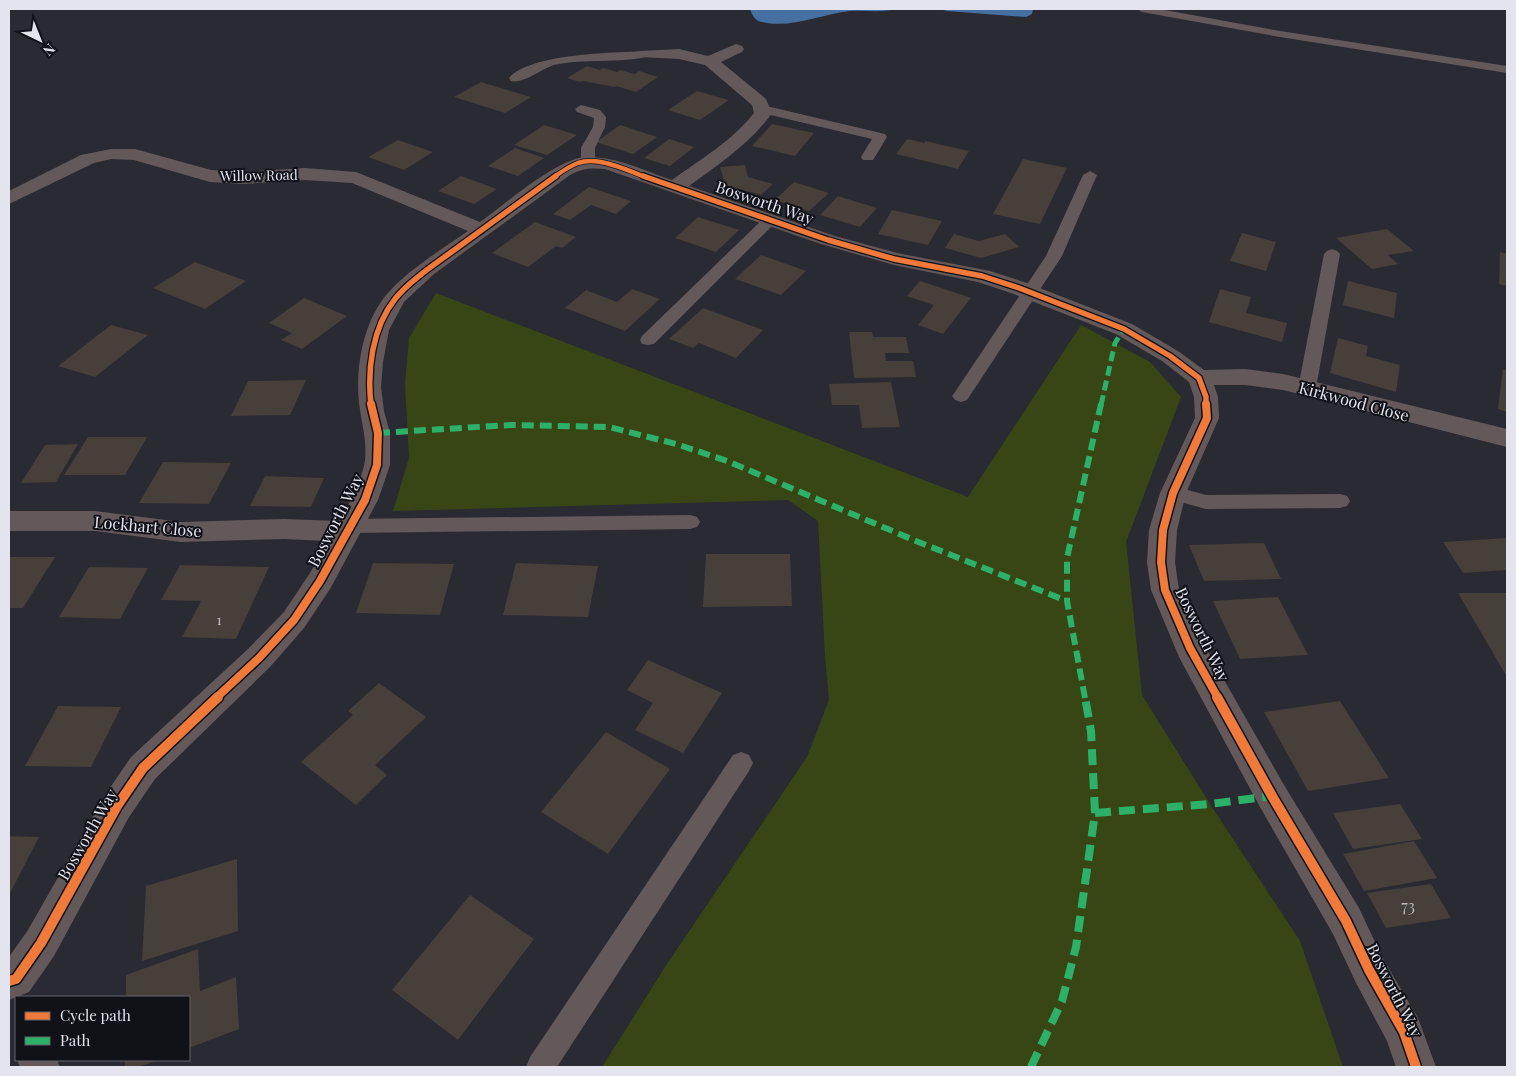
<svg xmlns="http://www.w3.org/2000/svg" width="1516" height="1076" font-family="'Playfair Display',serif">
<rect width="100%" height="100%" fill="#2a2a32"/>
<path fill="#384615" d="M436,293l532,204 113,-172 69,37 31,35 -55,145 16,153 68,109 90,137 43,126h-741l63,-100 142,-210 22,-57 -4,-44 -7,-135 -30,-21 -395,11 16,-53 -4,-74 4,-46z"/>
<path fill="#4570a1" d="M750,9h146c-15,4 -31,1 -46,2 -28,3 -60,18 -88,11 -7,-1 -10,-7 -12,-13z
M939,9h94l-1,5 -6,3 -79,-6z"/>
<path fill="#463f3a" d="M587,66l13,4 3,-2 14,4 3,-2 15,4 4,-3 19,6 -22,15 -20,-6 -2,1 -31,-6 -3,1 -13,-4z
M481,82l50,15 -26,16 -51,-16z
M697,91l32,9 -29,20 -32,-10z
M772,124l42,9 -19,23 -43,-10z
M544,125l33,10 -30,20 -33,-10z
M620,125l37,12 -24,17 -37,-12z
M669,139l25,8 -24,19 -26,-8z
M907,139l18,4v-2l44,10 -11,18 -62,-15z
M398,140l35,12 -29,18 -36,-13z
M515,148l29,10 -26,18 -30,-10z
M1023,159l44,9 -27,56 -47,-10z
M745,165l3,12 25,7 -12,11 -36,-10 -5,-18z
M461,176l36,13 -23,15 -36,-13z
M794,182l35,11 -20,18 -34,-11z
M589,187l42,14 -15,13 -25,-9 -21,15 -17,-6z
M838,196l39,12 -17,19 -40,-12z
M892,210l50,11 -14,24 -50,-11z
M698,217l41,13 -23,22 -41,-14z
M535,222l41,15 -14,11 -6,-2 -28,21 -36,-14z
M1387,229l27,22 -26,4 10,9 -26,5 -36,-31z
M1242,233l34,9 -10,29 -36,-10z
M954,234l25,7 26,-7 14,13 -38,11 -36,-10z
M1500,252l7,2v32l-8,-2z
M761,255l45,16 -25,24 -46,-16z
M195,262l51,19 -41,28 -52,-21z
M920,281l51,17 -28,36 -25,-9 16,-20 -27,-9z
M1348,281l49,12 -3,25 -51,-13z
M632,289l28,10 -35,32 -60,-23 21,-18 31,12z
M1220,289l31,8 -5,16 41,10 -5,19 -73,-20z
M304,298l43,18 -45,33 -21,-9 11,-7 -23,-10z
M703,308l60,22 -27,28 -37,-15 -6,5 -24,-9z
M111,325l37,10 -53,42 -37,-11z
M849,332h23l1,5h33l3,16h-24l1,8h27l3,16 -62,1z
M1338,338l30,8 -2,10 34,9 -4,27 -66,-19z
M1503,369l4,1v42l-9,-3z
M306,380l-16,35 -59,1 17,-35z
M891,382l9,45 -38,1 -3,-23h-27l-3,-21z
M88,437h59l-22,38h-61z
M78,444l-22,38 -35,1 24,-38z
M163,462l68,1 -22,41 -70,-1z
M265,476l59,2 -13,29 -61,-1z
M1507,538v32l-44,3 -20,-31z
M1264,543l17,36 -77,2 -15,-36z
M706,554h84l2,52 -89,1z
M9,557h46l-32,51h-14z
M373,563l81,1 -14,51 -84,-2z
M516,563l82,3 -10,51 -85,-2z
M180,565l89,2 -33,72 -54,-2 19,-36 -40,-1z
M89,567l59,1 -28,51 -61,-2z
M1458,593h49v84z
M1278,597l30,58 -68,4 -27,-58z
M648,660l74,33 -39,60 -48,-23 18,-27 -26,-13z
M379,683l47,34 -51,48 12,10 -31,30 -55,-43 52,-47 -5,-4z
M1340,701l49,77 -81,13 -44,-79z
M58,706l63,1 -30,60 -66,-1z
M606,732l64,37 -62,85 -67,-42z
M1400,804l22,35 -69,10 -20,-36z
M9,836l30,1 -30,58z
M1414,841l23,37 -73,13 -21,-37z
M237,859l1,72 -96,30 4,-75z
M1431,884l20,34 -65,10 -19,-35z
M470,895l64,44 -76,101 -66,-50z
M198,949l2,42 36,-14 3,52 -50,19v-51h-63v-22z
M125,1060h33l-19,7h-14z"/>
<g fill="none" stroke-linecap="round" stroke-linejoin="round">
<path fill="#63595b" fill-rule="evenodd" d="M1137,9h22l121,22 227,35v7l-227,-36 -138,-25z
M646,51l6,3 -2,2c-31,8 -65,2 -96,9 -13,4 -30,19 -43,16l-2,-3c22,-25 104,-25 137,-27z
M581,105l19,5 6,7 -1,10 -10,21v14l-7,4 -7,-4v-14l12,-21 1,-9 -17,-6 -2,-3z
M762,105l123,29 2,3 -14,23h-10l-2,-3 11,-18 -114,-27 -2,-3 2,-3z
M1090,171l7,4 -35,81 -95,144 -6,2 -6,-2 -3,-4 3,-4 91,-136 37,-81z
M771,215l5,1 2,3 -2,3 -122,122 -6,1 -6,-1 -2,-4 2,-4 124,-120z
M1332,249l5,2 3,3 -24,134 -3,4 -6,2 -6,-2 -3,-4 26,-134 3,-3z
M1173,486l33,9 134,-1 7,2 3,5 -3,5 -7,2 -134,1 -40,-11 -3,-5 3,-5z
M690,515l7,2 3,5 -3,5 -7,2 -340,4 -7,-2 -3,-5 3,-5 7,-2z
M741,752l8,3 4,8 -4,8 -192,296h-31l4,-10 203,-302z"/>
<path fill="#63595b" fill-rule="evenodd" d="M736,44l6,2 2,3 -2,3 -21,10 45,37 6,14c-22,31 -53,51 -83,73l146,50 62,17 93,18 37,12 105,41 46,27 26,19 41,-1 38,5 224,55v18l-224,-57 -38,-5h-31l4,12 1,21 -33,75 -9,37 -2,32 4,28 24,53 81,142 75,123 23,49 36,61 18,49h-40l-9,-26 -31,-58 -23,-49 -73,-127 -81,-150 -28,-67 -4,-28 2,-32 11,-37 35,-75 -1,-21 -5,-15 -27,-21 -46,-27 -105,-41 -33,-11 -84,-17 -73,-21 -216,-75c-14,-1 -22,-1 -35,6l-136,99 -30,28 -15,28 -6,32 -2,25 3,24 6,22v32l-12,35 -48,89 -26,39 -34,39 -115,112 -26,38 -75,139 -25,36 -20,8v-43l19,-27 77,-135 26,-38 117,-108 36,-37 26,-39 18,-32 -44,-2 -103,3 -86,-11h-86v-20h86l86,11 103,-3 55,2c10,-17 20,-35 25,-55 4,-19 -1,-37 -4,-56 -6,-37 2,-87 27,-116 22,-25 54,-44 81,-63l-116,-48 -47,-3 -61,4 -34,-2 -76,-22 -23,-1 -17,4 -85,41v-13l72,-36 30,-6h24l76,21 33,2 61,-4 51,4 124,50c25,-18 79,-65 107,-65 29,-1 58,14 85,23 29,-21 60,-39 82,-67l-2,-8 -47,-40 -26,-6 -39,-2 -2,-3 2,-3 39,-2 29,7z
M17,1060h40l3,7h-40z"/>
<path stroke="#2db169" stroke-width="5" stroke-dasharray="10 5" stroke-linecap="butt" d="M1101,405l14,-62 9,-14"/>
<path stroke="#2db169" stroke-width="6" stroke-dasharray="12 6" stroke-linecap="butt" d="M378,433l133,-8 98,2 67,17 51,17 189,80 151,60
M1085,698l-18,-97v-43l34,-154"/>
<path stroke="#2db169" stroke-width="8" stroke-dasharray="16 8" stroke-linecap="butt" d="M1095,813l115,-9 62,-8
M1031,1067l31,-66 14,-54 19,-134 -4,-82 -6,-34"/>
<defs>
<path id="cycleway-far3" d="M554,177c7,-5 16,-11 24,-14 21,-7 48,7 68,14"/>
<path id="cycleway-far2" d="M643,176l185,64 66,19 88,17 37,12 105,41 46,27 29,22 7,19v8
M371,405c-4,-35 1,-77 24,-106 14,-18 43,-37 62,-51 33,-24 66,-48 99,-72"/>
<path id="cycleway-far1" d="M1206,404l1,14 -34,75 -10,37 -2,32 4,28 25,58 28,50
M216,698l43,-40 35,-38 26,-39 45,-81 12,-35 1,-32 -7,-29"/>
<path id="cycleway" d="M1217,697l55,99 74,125 23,49 35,62 12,35
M9,981l7,-2 25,-36 76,-137 26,-38 75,-71"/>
</defs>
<use href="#cycleway-far3" stroke="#111118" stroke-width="6"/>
<use href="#cycleway-far2" stroke="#111118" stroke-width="8"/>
<use href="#cycleway-far1" stroke="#111118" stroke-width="11"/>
<use href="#cycleway" stroke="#111118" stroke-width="13"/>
<use href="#cycleway-far3" stroke="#f17a3a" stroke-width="4.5"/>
<use href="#cycleway-far2" stroke="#f17a3a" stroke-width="5.5"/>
<use href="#cycleway-far1" stroke="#f17a3a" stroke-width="8"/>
<use href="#cycleway" stroke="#f17a3a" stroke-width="10"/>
</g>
<g text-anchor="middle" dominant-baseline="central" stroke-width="4" stroke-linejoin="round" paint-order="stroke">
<g font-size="14" fill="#e3e4ed" stroke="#111118">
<text transform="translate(259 175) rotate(-1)">Willow Road</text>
</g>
<g font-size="14" fill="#bcbbc0">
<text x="219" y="619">1</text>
</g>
<g font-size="16" fill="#e3e4ed" stroke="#111118">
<text transform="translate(765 202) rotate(19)">Bosworth Way</text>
<text transform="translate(1354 401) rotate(15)">Kirkwood Close</text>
<text transform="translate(335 520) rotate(-63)">Bosworth Way</text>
<text transform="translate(148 526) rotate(5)">Lockhart Close</text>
<text transform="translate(1203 634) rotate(64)">Bosworth Way</text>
<text transform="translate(87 834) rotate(-60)">Bosworth Way</text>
<text transform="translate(1395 990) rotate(63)">Bosworth Way</text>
</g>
<g font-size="16" fill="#bcbbc0">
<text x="1408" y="905">73</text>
</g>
</g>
<rect width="1516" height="1076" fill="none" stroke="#e3e4ed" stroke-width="20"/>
<rect x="15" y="996" width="175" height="65" fill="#111118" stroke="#65656d"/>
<rect x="25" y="1012" width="25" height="8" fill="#f17a3a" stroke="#65656d"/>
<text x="60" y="1021" font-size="15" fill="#e3e4ed">Cycle path</text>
<rect x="25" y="1037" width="25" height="8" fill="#2db169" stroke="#65656d"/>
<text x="60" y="1046" font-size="15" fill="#e3e4ed">Path</text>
<g transform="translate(40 40) rotate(137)" stroke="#111118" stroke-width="4" paint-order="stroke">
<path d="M0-4L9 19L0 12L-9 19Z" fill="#e3e4ed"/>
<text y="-8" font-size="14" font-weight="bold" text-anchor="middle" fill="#e3e4ed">N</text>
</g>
</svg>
